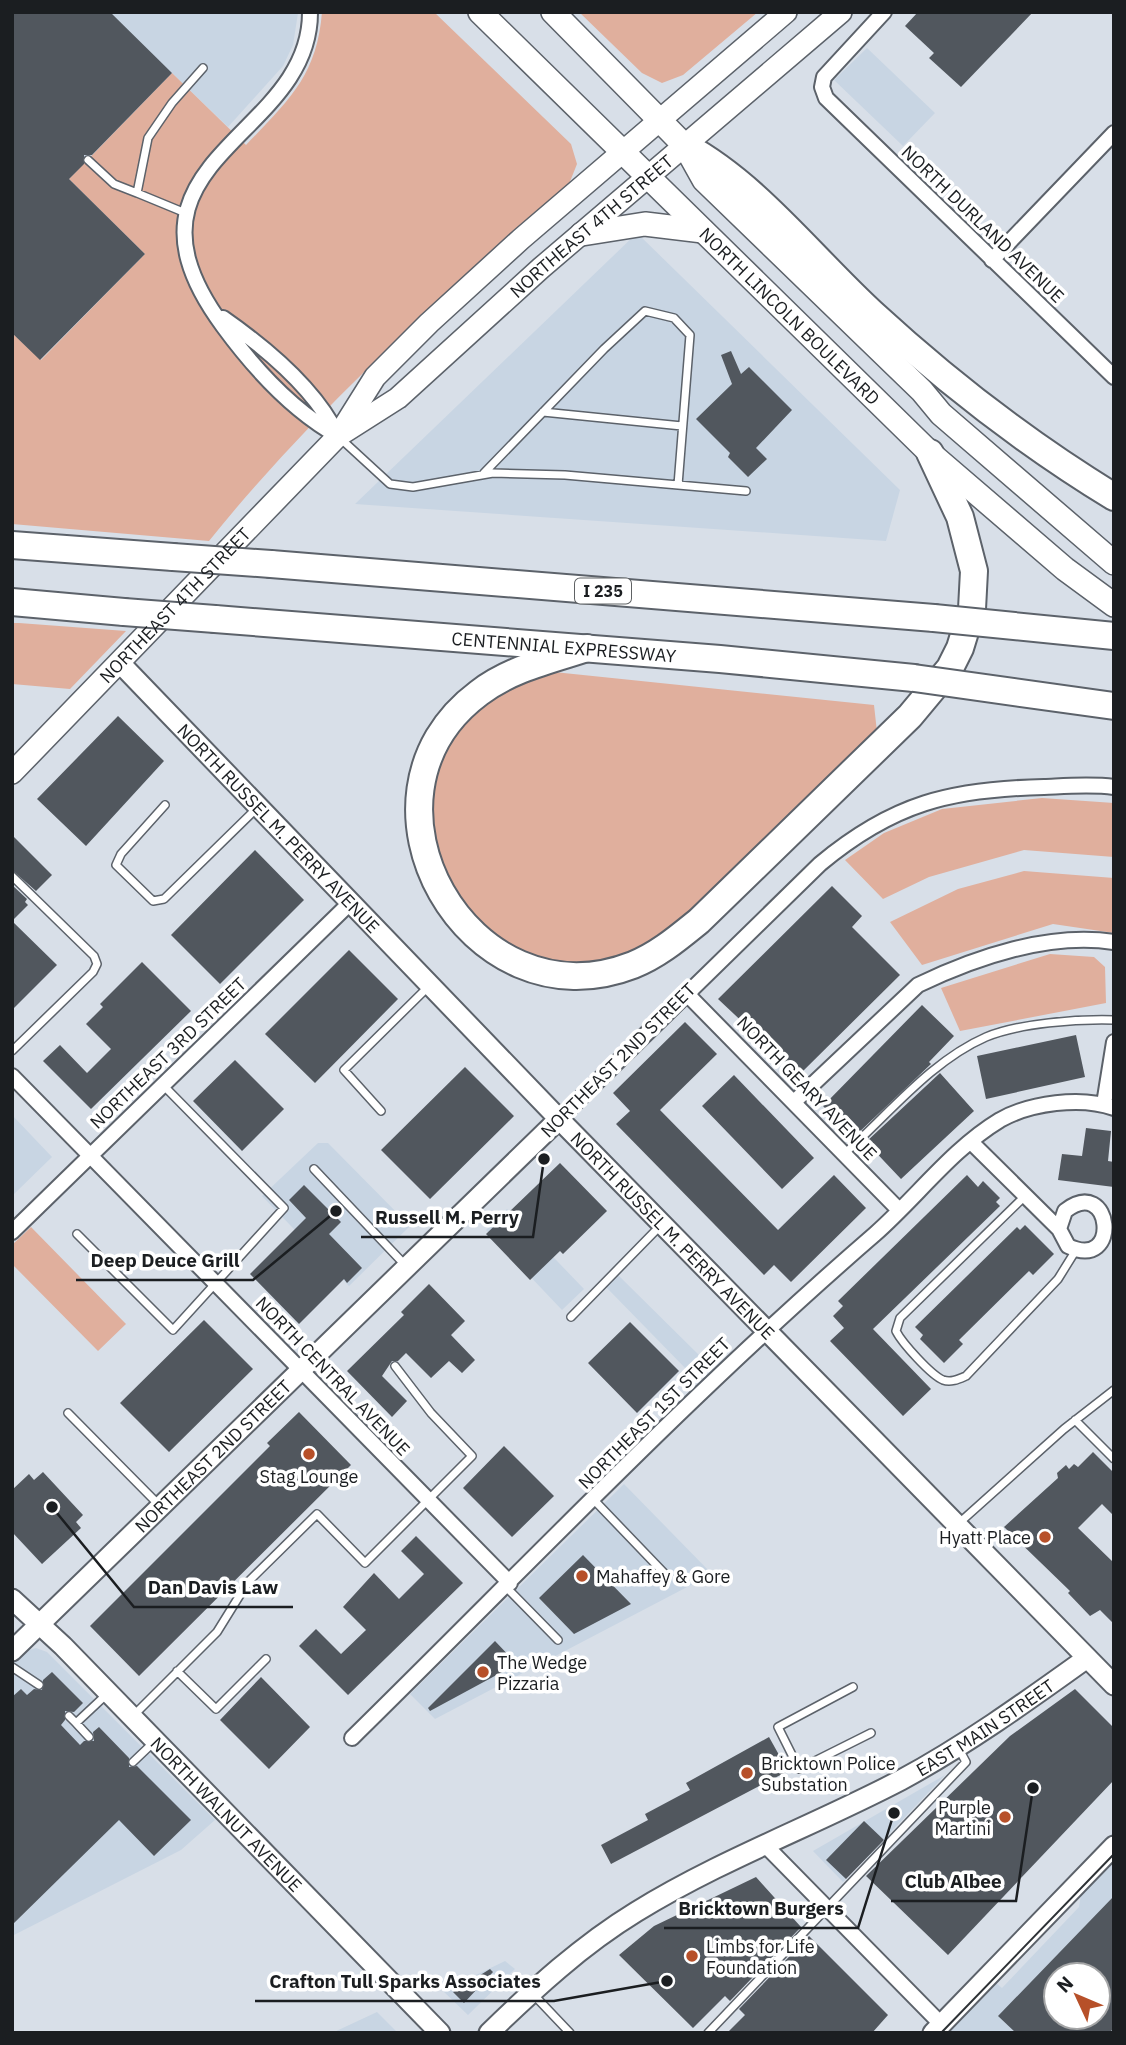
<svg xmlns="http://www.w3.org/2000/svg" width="1126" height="2045" font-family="'IBM Plex Sans',sans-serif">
<rect width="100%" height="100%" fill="#d8dfe8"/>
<path fill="#c8d5e3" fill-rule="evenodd" d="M12,12l286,1 -5,32 -10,21 -55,61 -56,-54 -102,106 75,75 -105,106 -28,-27z
M867,48l68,65 -32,33 -69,-66z
M637,233l263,257 -14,51 -531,-37z
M12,1115l40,42 -40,39z
M318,1143h10l82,83 -61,60 -87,-90z
M507,1209l77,80 -22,21 -76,-80z
M618,1275l84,83 -13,14 -83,-85z
M624,1484l88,90 -277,145 -25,-25z
M36,1648l11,4 168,168 -34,30 -169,86v-271l17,-15z
M945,1775l-102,107 -30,-31z
M1114,1860v173h-167l49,-50 6,5 77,-81 2,-13zM1056,1975h42v42h-42z
M505,1961l10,8 -47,46 -25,-24z
M377,2012l21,21h-66z"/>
<path fill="#e0af9d" d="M322,12h112l137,132 6,20 -8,20c-125,111 -255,226 -360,357l-197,-17v-191l29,27 104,-106 -76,-75 103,-106 74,72c42,-44 71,-69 76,-133z
M579,12h179l-75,63 -21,8 -20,-10z
M12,623h7l107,8 -56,58 -58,-5z
M554,672l320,33 3,27 -187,184 -53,38 -53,12 -56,-9 -49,-29 -42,-63 -5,-77 20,-51 27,-31 52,-30z
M1042,798l72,5v54l-90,-7 -95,27 -46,22 -38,-39 39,-27 58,-24z
M1024,871l90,7v55l-61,-9 -131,41 -32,-43 68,-33z
M1050,954l44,3 11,10 1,36 -146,28 -19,-43z
M31,1227l95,97 -28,27 -86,-87v-19z"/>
<path fill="#51575e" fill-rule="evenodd" d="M12,12h98l62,61 -80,82h-8v9l-15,15 76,75 -105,106 -28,-27z
M918,12h115l-72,75 -32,-29 5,-5 -29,-27z
M731,351l10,23 8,-7 43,43 -36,38 11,11 -19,18 -20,-20 2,-4 -34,-34 36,-35 -11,-29z
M118,716l46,45 -78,85 -49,-47z
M12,835l40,40 -16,16 -24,-21z
M255,850l49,50 -84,84 -49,-49z
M12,885l15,14 -2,3 3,3 -16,16 45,44 -45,45z
M832,886l30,30 -10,11 48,48 -101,100 -81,-76z
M349,950l49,49 -83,84 -50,-49z
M142,962l49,49 -100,98 -48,-48 17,-16 27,28 24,-24 -25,-25 17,-17 -3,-3z
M922,1005l32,31 -25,26 2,2 -77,73 -31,-31z
M685,1022l32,32 -57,56 118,120 56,-55 32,33 -75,74 -17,-17 -10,10 -148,-151 14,-13 -17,-18z
M1076,1035l9,42 -99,22 -9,-43z
M235,1060l49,49 -42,42 -49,-50z
M465,1067l49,49 -84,83 -49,-49z
M940,1073l34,38 -73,68 -35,-37z
M734,1075l80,83 -32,31 -80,-83z
M1086,1128l25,3 -3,30 6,1v25l-56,-7 4,-26 20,2z
M560,1163l47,48 -44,43 -3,-3 -30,29 -44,-46z
M967,1175l11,12 5,-6 17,17 -4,4 4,4 -127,123 58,60 -28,27 -73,-75 14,-13 -11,-12 10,-10 -5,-5z
M304,1185l37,37 -12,12 33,34 -15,15 -3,-4 -45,45 -49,-50 56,-56 -17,-18z
M1025,1225l29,29 -21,21 -4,-4 -70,69 4,4 -19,19 -24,-24 3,-4 -8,-8 102,-100 3,3z
M429,1284l36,37 -14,14 24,25 -13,13 -13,-12 -18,17 -25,-25 -8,8h-6l-10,15 25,25 -15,16 -45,-46 57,-56 -3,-3z
M204,1320l49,49 -84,83 -49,-49z
M630,1322l49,49 -42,42 -49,-50z
M299,1412l52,53 -212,211 -49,-50 180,-180 -3,-3z
M504,1446l50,50 -42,41 -49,-49z
M1093,1452l21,21v43l-12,-12 -24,24 36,35v61l-14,-14 -10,6 -22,-23 2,-2 -66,-64 54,-49 -1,-5 9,-8 3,4 5,-5 4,3z
M43,1472l40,43 -7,7 5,6 -39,36 -30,-32v-42l17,-16 5,6z
M416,1536l47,47 -115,112 -49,-49 17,-17 25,25 25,-24 -23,-23 31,-34 25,26 25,-25 -23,-23z
M583,1555l48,49 -57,30 -35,-36z
M495,1641l22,23 -87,47 -2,-3z
M52,1672l31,31 -9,9 -9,-1v9l-4,5 19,20 4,-4h10l-1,-9 6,-5 30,31v9l8,-1 54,54 -37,36 -35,-36 -107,105v-228l9,-8 6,6 7,-6 8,1 1,-10z
M261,1677l49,50 -41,42 -49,-49z
M1075,1689l39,39v52l-166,175 -82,-79 144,-140z
M769,1737l19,34 -177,93 -10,-19 47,-25 -3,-6 45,-24 -4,-7z
M864,1821l20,19 -38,39 -20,-19z
M756,1877l45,50 -71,74 -5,-5 -32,32 -74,-73 35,-29z
M1114,1896v132l-5,5h-93l-18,-17zM1056,1975h42v42h-42z
M809,1936l79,79 -16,18h-145l18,-18 -6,-6z
M490,1969l3,3 -29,31 -11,-11z"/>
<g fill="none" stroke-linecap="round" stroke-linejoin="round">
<defs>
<path id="service" d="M88,160l26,24 23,9
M188,214l-51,-21 11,-55 24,-35 31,-35
M543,412l139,14
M341,439l49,45 23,3 80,-14 72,2 181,16
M484,473l120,-124 41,-38 29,7 16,17 -12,150
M165,805l-44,49 -5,11 37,36 11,-2 94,-92
M12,876l82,80 3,8 -4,8 -81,79
M381,1111l-37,-41 84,-83
M845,1153c44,-39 86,-92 141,-116 34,-14 91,-18 128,-17
M314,1169l92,97
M1024,1197l-124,121 -4,13c6,12 35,44 47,49 8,3 16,-1 23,-4l92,-97 18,-29
M77,1234l96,96 111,-122 -121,-123
M571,1317l91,-93
M68,1413l92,93
M1075,1420l39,39
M594,1500l71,74
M958,1524l106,-95 50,-39
M506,1587l52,53
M12,1667l27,18
M177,1671l39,38 50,-50
M853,1687l-75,40 21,42 72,-36
M69,1716l7,7 31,-29
M133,1716l84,-84 31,-50 69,-68 48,49 107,-107 -41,-43 -36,-47
M76,1723l13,14
M133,1762l22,-21
M532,1993l38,40
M708,2033l258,-271 -7,-13"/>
<path id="minor" d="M310,12c1,128 -210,147 -87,314 30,41 70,85 115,110
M884,12l-60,65 -2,10 4,11 288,279
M992,260l122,-127
M223,318c43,30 92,70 115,118
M686,993l213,217
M12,1076l498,507
M795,1101l123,-116c58,-28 132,-53 196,-43
M1104,1104l10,-62
M559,1119l261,-255c73,-61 131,-75 224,-77 23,-1 47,-3 70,0
M971,1142l88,87 9,17c54,26 44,-72 -3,-35l-6,18
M12,1232l339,-330
M352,1738c173,-170 340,-346 523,-504 42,-37 77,-85 125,-114 30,-17 81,-24 114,-12
M765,1845l176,179"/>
<g id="tertiary">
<path id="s1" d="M120,663l439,456 555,566"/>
<path id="s2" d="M12,1599l51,47 377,387"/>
<path id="s3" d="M12,1651l547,-532"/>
<path id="s4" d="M489,2033c45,-44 93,-88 147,-121 84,-52 177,-86 265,-132 65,-35 126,-79 186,-122"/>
<path d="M933,2033l181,-187"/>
</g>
<g id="secondary">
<path id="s5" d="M343,433l55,-35 143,-130 300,-256"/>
<path id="s6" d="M12,773l326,-337 37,-59 54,-54 92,-84 265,-227"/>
</g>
<g id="primary">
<path id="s7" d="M480,12l450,441 135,116 49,36"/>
<path d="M553,12l132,134 19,34 218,211 19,23 173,149"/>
<path d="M582,234l63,-10 58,7"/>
</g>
<g id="motorway">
<path d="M685,146c72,39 126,111 187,167 74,68 155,131 242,184"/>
<path d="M12,545l161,12"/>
<path d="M271,564l663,54"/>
<path d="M12,602l112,10"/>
<path id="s8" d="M215,619l505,40 194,19"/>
<path d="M587,648c-37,12 -77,21 -108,45 -141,105 -10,336 154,272 25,-10 45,-27 66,-44l211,-205 40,-48 10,-20 12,-39 2,-38 -14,-54 -30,-64"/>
</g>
</defs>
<use href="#service" stroke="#5c626a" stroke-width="10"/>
<use href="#minor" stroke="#5c626a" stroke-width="18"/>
<use href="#tertiary" stroke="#5c626a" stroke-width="23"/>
<use href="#secondary" stroke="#5c626a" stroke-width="24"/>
<use href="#primary" stroke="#5c626a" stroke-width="26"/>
<use href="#motorway" stroke="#5c626a" stroke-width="30"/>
<use href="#service" stroke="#fff" stroke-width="7"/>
<use href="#minor" stroke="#fff" stroke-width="14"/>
<use href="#tertiary" stroke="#fff" stroke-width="19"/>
<use href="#secondary" stroke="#fff" stroke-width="21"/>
<use href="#primary" stroke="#fff" stroke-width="23"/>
<use href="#motorway" stroke="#fff" stroke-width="26"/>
<path stroke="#2e3236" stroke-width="2" d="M941,2033l173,-179"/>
<defs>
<path id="motorway-bridge" d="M173,557l98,7
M124,612l91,7
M934,618l180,18
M914,678l200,28"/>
</defs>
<use href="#motorway-bridge" stroke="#5c626a" stroke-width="30" stroke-linecap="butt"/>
<use href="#motorway-bridge" stroke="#fff" stroke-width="26"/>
</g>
<g fill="#b75029" stroke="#fff" stroke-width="2.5">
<circle cx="309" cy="1454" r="7"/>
<circle cx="1045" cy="1537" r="7"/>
<circle cx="582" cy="1576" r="7"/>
<circle cx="483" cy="1672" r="7"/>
<circle cx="747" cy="1773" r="7"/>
<circle cx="1005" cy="1817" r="7"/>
<circle cx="692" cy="1956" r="7"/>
</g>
<g text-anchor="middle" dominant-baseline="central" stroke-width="7" stroke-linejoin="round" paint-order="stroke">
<rect fill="#fff" stroke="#5f6264" stroke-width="2" x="575" y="578.5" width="56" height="25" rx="5"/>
<g font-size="16" font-weight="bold" fill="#1b1e21">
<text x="603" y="591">I 235</text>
</g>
<g font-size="18" fill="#1b1e21" stroke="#fff">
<text transform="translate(983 224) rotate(44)">NORTH DURLAND AVENUE</text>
<text stroke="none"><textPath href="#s5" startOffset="324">NORTHEAST 4TH STREET</textPath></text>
<text stroke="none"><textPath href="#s7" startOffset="434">NORTH LINCOLN BOULEVARD</textPath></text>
<text stroke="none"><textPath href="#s6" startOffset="234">NORTHEAST 4TH STREET</textPath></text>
<text stroke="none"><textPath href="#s8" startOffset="350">CENTENNIAL EXPRESSWAY</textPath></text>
<text stroke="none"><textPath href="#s1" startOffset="229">NORTH RUSSEL M. PERRY AVENUE</textPath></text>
<text transform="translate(168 1053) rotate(-44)">NORTHEAST 3RD STREET</text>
<text transform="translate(618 1060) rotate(-45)">NORTHEAST 2ND STREET</text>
<text transform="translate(807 1088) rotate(46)">NORTH GEARY AVENUE</text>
<text stroke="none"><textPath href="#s1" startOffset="796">NORTH RUSSEL M. PERRY AVENUE</textPath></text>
<text transform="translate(333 1376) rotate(46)">NORTH CENTRAL AVENUE</text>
<text transform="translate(654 1413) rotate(-45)">NORTHEAST 1ST STREET</text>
<text stroke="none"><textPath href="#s3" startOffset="280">NORTHEAST 2ND STREET</textPath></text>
<text stroke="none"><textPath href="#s4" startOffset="586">EAST MAIN STREET</textPath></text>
<text stroke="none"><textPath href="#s2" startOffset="304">NORTH WALNUT AVENUE</textPath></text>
</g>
<g font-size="18" fill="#1b1e21" stroke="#fff" text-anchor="start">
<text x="309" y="1476" text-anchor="middle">Stag Lounge</text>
<text x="1031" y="1537" text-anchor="end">Hyatt Place</text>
<text x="596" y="1576">Mahaffey &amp; Gore</text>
<text x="497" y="1662">The Wedge<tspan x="497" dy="21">Pizzaria</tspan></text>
<text x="761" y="1763">Bricktown Police<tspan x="761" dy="21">Substation</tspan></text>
<text x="991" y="1807" text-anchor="end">Purple<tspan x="991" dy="21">Martini</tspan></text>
<text x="706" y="1946">Limbs for Life<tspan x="706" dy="21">Foundation</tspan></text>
</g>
</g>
<path fill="none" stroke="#1b1e21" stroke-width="2.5" d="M544 1159L533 1237H361M336 1211L253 1280H76M52 1507L134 1607H293M1033 1788L1016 1901H891M894 1813L858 1928H664M667 1981L554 2001H255"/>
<g fill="#1b1e21" stroke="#fff" stroke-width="2.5">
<circle cx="544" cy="1159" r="7"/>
<circle cx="336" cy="1211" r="7"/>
<circle cx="52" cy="1507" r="7"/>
<circle cx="1033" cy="1788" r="7"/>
<circle cx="894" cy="1813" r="7"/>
<circle cx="667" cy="1981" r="7"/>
</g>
<g font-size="19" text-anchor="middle" font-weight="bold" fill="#1b1e21" stroke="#fff" stroke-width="7" stroke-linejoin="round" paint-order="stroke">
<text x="447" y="1224">Russell M. Perry</text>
<text x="165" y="1267">Deep Deuce Grill</text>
<text x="213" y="1594">Dan Davis Law</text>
<text x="953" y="1888">Club Albee</text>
<text x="761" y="1915">Bricktown Burgers</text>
<text x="405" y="1988">Crafton Tull Sparks Associates</text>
</g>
<rect width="1126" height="2045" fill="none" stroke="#1b1e21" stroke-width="28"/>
<g transform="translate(1077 1996) rotate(314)"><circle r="33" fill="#ffffff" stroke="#a4a5a6" stroke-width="2"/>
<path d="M0-5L12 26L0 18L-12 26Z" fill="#b75029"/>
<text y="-10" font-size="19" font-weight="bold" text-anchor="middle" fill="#1b1e21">N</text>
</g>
</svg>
